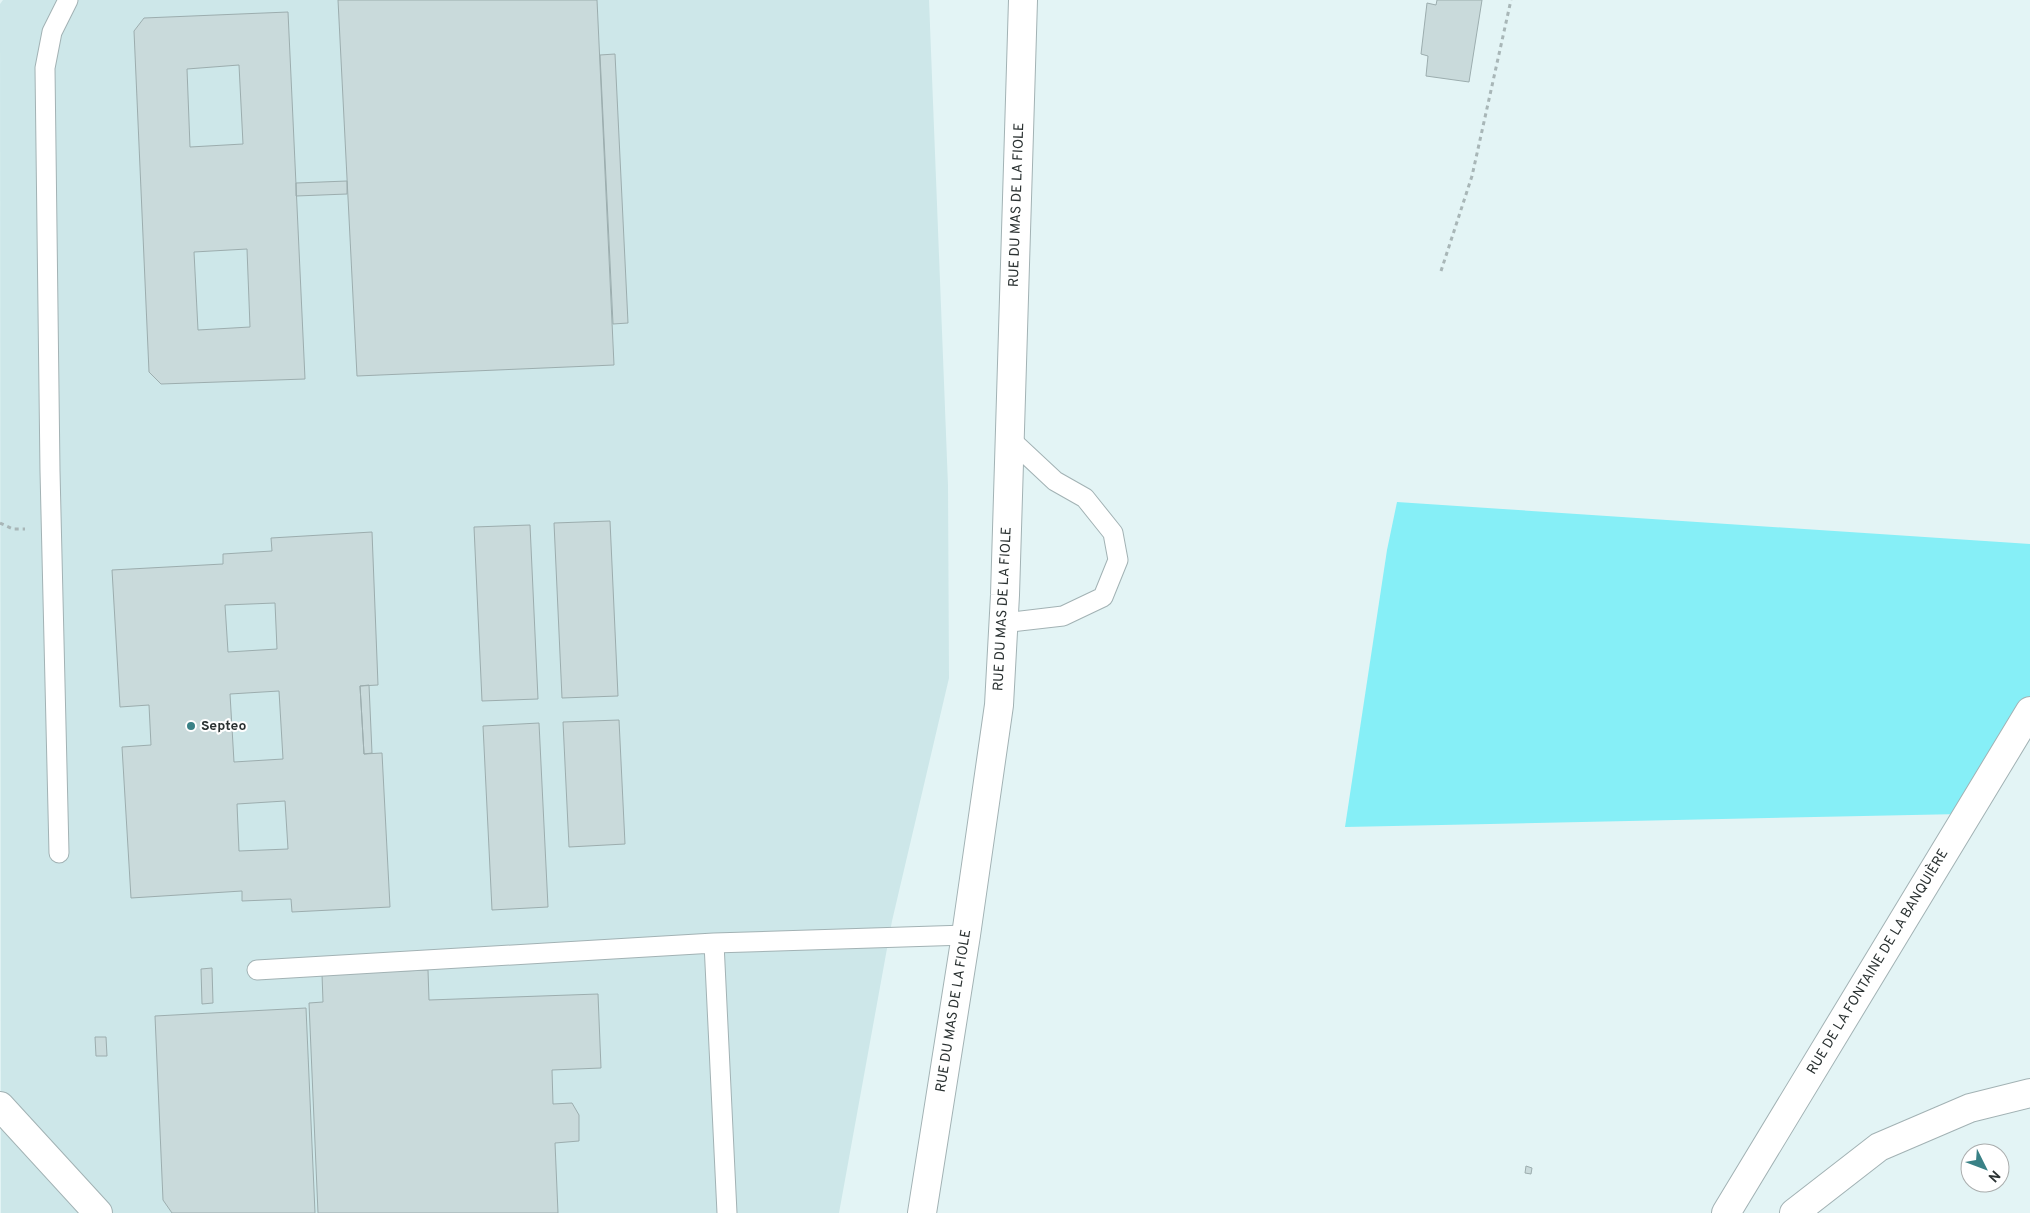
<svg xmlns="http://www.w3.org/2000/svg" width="2030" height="1213" font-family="Overpass,sans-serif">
<rect width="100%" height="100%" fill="#e3f4f5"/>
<path fill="#cde7e9" d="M3,0h926l19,485 1,193 -57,243 -53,292h-838l-1,-1209z"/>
<path fill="#86eff7" d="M1397,502l633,42v157l-69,113 -616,13 42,-277z"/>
<path fill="#c9dadb" stroke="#9cadae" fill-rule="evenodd" d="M338,0h259l17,365 -257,11z
M1437,0h45l-13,82 -43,-6 2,-20 -7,-2 6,-51 9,2z
M288,12l17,367 -144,5 -12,-12 -15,-341 10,-13zM239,65l4,79 -53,3 -3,-78zM247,249l3,78 -52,3 -4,-78z
M615,54l13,269 -15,1 -13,-269z
M347,181v13l-51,2v-13z
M610,521l8,175 -56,2 -8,-175z
M530,525l8,174 -56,2 -8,-174z
M372,532l6,153 -18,1 4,68 18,-1 8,154 -98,5 -1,-13 -49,2v-10l-111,7 -9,-151 29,-2 -2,-40 -29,2 -8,-137 111,-6v-10l49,-3 -1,-13zM275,603l2,46 -49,3 -3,-47zM279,691l4,68 -49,3 -4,-68zM285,801l3,48 -49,2 -2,-47z
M369,685l3,68 -8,1 -4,-68z
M619,720l6,124 -56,3 -6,-125z
M539,723l9,184 -56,3 -9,-184z
M212,968l1,35 -11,1 -1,-35z
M428,970l1,30 169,-6 3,74 -49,2 1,34 19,-1 7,12v26l-24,2 3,70h-240l-9,-210 14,-1 -1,-28z
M306,1008l9,205h-143l-9,-13 -8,-184z
M95,1037h11l1,19h-11z
M1526,1166l6,2 -1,6 -6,-1z"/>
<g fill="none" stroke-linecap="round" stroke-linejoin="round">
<defs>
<path id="service" d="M1003,623l60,-7 40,-19 15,-37 -5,-27 -28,-35 -30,-17 -45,-42
M59,853l-9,-382 -5,-403 7,-36 16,-32
M714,943l13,270
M257,970l457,-27 252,-8"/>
<path id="minor" d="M922,1213l44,-278 33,-230 6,-110 18,-595
M1794,1213l85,-66 91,-39 60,-15"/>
<path id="tertiary" d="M0,1106l98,107
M1726,1213l304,-502"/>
</defs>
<use href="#service" stroke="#a2b2b4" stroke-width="21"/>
<use href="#minor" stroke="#a2b2b4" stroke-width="30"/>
<use href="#tertiary" stroke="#a2b2b4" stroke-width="30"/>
<path stroke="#a8b6b7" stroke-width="3" stroke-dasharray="4 4" stroke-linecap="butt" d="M1441,271l31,-95 39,-176
M0,523l13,6h12"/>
<use href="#service" stroke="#fff" stroke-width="19"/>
<use href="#minor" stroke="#fff" stroke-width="28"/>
<use href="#tertiary" stroke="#fff" stroke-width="28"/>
</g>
<circle fill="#398186" stroke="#fff" stroke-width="2" cx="191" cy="726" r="5"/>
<g text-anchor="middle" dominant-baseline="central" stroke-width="4" stroke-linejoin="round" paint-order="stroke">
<g font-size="14" fill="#2b3232" stroke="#fff">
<text transform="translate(1017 205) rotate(-88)">RUE DU MAS DE LA FIOLE</text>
<text transform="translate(1003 609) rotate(-87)">RUE DU MAS DE LA FIOLE</text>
<text transform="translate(1878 962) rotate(-59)">RUE DE LA FONTAINE DE LA BANQUIÈRE</text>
<text transform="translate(954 1011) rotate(-81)">RUE DU MAS DE LA FIOLE</text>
</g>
<g font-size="14" font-weight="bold" fill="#2b3232" stroke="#fff" text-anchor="start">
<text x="201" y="726">Septeo</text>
</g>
</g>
<g transform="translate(1985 1168) rotate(132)"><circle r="24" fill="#ffffff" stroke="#aaadad"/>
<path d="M0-4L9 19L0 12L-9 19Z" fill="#398186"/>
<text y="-8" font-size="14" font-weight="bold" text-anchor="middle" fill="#2b3232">N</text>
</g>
</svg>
